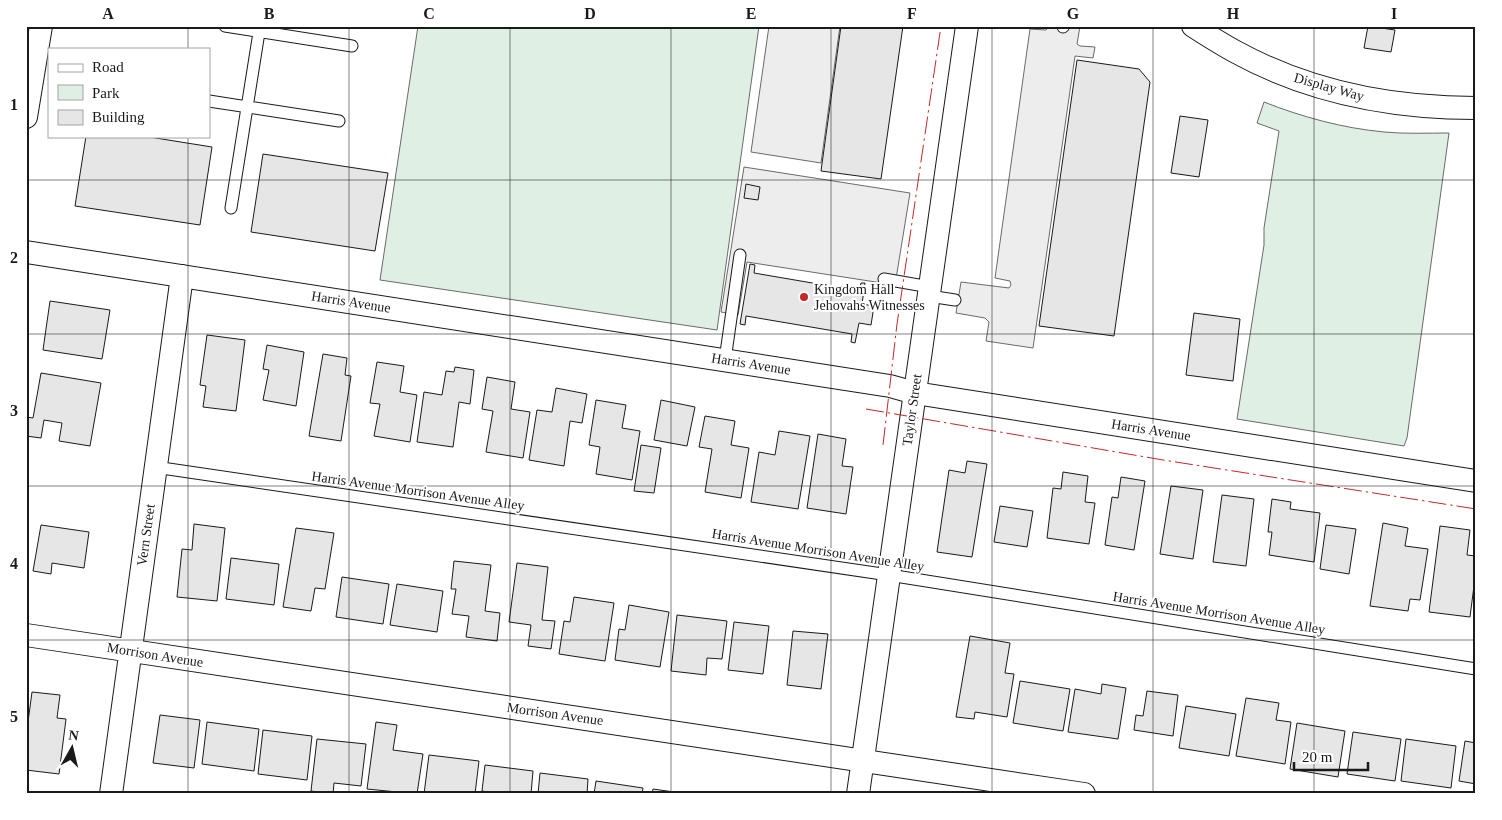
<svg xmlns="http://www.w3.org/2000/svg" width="1502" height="820" font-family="'Times New Roman',serif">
<rect width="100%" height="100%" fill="#fff"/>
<path fill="#e0efe3" stroke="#6a6a6a" d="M418,26h341l-42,304 -337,-50z
M1264,102c38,15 78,26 120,30 21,2 43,1 65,1l-42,305 -3,8 -167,-27 27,-174v-17l15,-97 -22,-8z"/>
<path fill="#ededed" stroke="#6a6a6a" d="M769,26h71l-19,137 -70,-11z
M1050,26h30l-3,18 3,2 15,1 -2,11 -18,-2 -42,292 -47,-7 3,-19 -4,-4 -29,-5 5,-31 48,6 2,-3 -1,-4 -15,-3 35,-249 16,1z
M744,167l166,26 -15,92 -148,-23 -9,53 -17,-3z"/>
<path fill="#e6e6e6" stroke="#1a1a1a" d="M841,26h62l-22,153 -60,-8z
M1368,26l27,4 -4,22 -27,-4z
M1077,60l62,9 11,13 -36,254 -75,-10z
M1180,116l28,4 -9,57 -28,-4z
M86,136h57l69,11 -12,78 -125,-19z
M263,154l125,19 -13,78 -124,-19z
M746,184l14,3 -2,13 -14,-2z
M750,264l5,1 -1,8 105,18 2,-8h4l-3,21 12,2 -3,19 -12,-2 -4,20 -4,-1 1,-8 -106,-18 -1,9 -5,-1z
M50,301l60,9 -8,49 -59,-9z
M1194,313l46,6 -7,62 -47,-6z
M207,335l38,5 -9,71 -33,-4 3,-21 -6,-1z
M267,345l37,7 -8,54 -33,-6 6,-30 -6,-1z
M323,354l24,4 -2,17 6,1 -10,65 -32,-5z
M377,362l27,4 -4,26 17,3 -7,47 -36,-6 6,-32 -10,-1z
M455,367l19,3 -4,34 -11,-2 -6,45 -36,-5 7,-50 18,3 4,-24 8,1z
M41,373l60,10 -11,63 -31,-5 3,-18 -18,-3 -3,18 -15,-2v-19l7,1z
M487,377l28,5 -4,27 19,3 -7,46 -37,-6 7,-41 -11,-2z
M556,388l31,6 -5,29 -12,-2 -6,45 -35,-6 8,-50 15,2z
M596,400l30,5 -4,23 18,3 -8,49 -36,-6 4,-27 -11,-2z
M661,400l34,7 -8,39 -33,-6z
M705,416l30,5 -4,24 18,3 -8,50 -36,-6 7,-43 -13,-2z
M779,431l31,5 -12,73 -47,-7 8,-50 16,3z
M818,434l28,5 -4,27 11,1 -7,47 -39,-6z
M641,445l20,3 -7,45 -20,-2z
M967,461l20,3 -15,93 -35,-5 12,-82 16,3z
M1063,472l25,4 -3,26 10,1 -6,41 -42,-6 6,-50 8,1z
M1121,477l24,4 -11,69 -29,-5 7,-48 6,1z
M1171,486l32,4 -10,69 -33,-5z
M1222,495l32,4 -8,67 -33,-4z
M1272,499l19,3 -1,7 30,4 -6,49 -45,-7 3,-23h-4z
M1000,506l33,5 -6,36 -33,-5z
M1383,523l25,5 -3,18 23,3 -8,51 -10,-1 -2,12 -38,-5z
M194,524l31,4 -8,73 -40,-4 5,-48 10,1z
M41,525l48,7 -5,36 -32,-5 -1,11 -18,-3z
M1326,525l30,4 -7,45 -29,-5z
M1440,526l30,4 -3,25 9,1v14l-6,47 -41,-5z
M296,528l38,5 -9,56 -10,-1 -4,23 -28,-4z
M231,558l48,6 -5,41 -48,-6z
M454,561l37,4 -6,46 15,2 -3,28 -31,-4 3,-21 -17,-2 4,-25h-5z
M517,563l31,4 -6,53 13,1 -4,28 -23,-3 3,-21 -22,-3z
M342,577l47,7 -6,40 -47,-7z
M397,584l46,7 -6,41 -47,-7z
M574,597l40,6 -9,58 -46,-7 5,-33 6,1z
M629,605l40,7 -9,55 -45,-7 4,-31 6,1z
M677,615l50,6 -5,38 -15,-1 -1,17 -35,-4z
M734,622l35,4 -6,48 -35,-4z
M793,631l35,3 -7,55 -34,-4z
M970,636l40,7 -5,30 9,1 -7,43 -32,-5 -1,7 -18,-2z
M1020,681l50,8 -7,42 -50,-8z
M1102,684l24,4 -8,51 -50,-7 7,-43 26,5z
M1147,691l31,4 -5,41 -39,-6 2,-15 7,1z
M32,692l28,3 -3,23 9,1 -7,55 -33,-4v-33z
M1246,698l33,5 -3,17 15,2 -6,42 -49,-8z
M1186,706l50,8 -7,42 -50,-8z
M160,715l40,5 -6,48 -41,-5z
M207,722l52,7 -5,42 -52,-7z
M376,722l21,3 -4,25 30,4 -6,40 -50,-5z
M1297,723l48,8 -7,46 -48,-8z
M263,730l49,6 -5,44 -49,-6z
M1353,732l48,7 -6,42 -48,-7z
M317,739l49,5 -5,42 -27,-3 -1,11 -22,-3z
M1406,739l50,7 -5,42 -50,-7z
M1465,741l11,2v41l-17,-3z
M429,755l50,6 -4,33h-51z
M485,765l48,6 -2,23h-32l-17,-3z
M540,773l48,6 -1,15h-49z
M596,781l47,7 -1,6h-48z
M653,789l35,5h-36z"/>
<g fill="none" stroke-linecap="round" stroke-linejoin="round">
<defs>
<path id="service" d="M225,26l127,20
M1063,27l1,-1
M209,101l130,20
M231,208l29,-182
M884,279l46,8
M929,296l26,4
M725,360l15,-105
M155,467l734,108 587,94"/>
<path id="minor" d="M1193,26c14,9 28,18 43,26 73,40 157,56 240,56
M26,117l15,-91
M26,252l864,134 25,7 561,88
M26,635l1058,159
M111,794l71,-518
M858,794l109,-768"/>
</defs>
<use href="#service" stroke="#1a1a1a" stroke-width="13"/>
<use href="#minor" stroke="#1a1a1a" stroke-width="24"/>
<use href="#service" stroke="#fff" stroke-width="11"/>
<use href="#minor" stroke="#fff" stroke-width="22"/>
<path stroke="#c62828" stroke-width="1" stroke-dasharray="18 4 2.5 4" stroke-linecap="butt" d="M866,409l297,51 313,49
M883,445l14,-121 44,-298"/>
</g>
<path fill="none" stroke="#1a1a1a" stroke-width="1" stroke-opacity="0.55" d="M188,26v23M349,26v768M510,26v768M671,26v768M831,26v768M992,26v768M1153,26v768M1314,26v768M188,136v658M26,180h1450M26,334h1450M26,486h1450M26,640h1450"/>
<circle fill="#c62828" stroke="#fff" stroke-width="2" cx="804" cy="297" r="5"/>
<g text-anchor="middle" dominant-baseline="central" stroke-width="4" stroke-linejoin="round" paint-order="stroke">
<g font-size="14" fill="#1a1a1a" stroke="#fff">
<text transform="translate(1329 87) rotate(16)">Display Way</text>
<text transform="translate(351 302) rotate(9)">Harris Avenue</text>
<text transform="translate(751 364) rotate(9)">Harris Avenue</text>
<text transform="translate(912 410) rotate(-82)">Taylor Street</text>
<text transform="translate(1151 430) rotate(9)">Harris Avenue</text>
<text transform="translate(418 491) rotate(8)">Harris Avenue Morrison Avenue Alley</text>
<text transform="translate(146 535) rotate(-82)">Vern Street</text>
<text transform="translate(818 550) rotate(9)">Harris Avenue Morrison Avenue Alley</text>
<text transform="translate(1219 613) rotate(9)">Harris Avenue Morrison Avenue Alley</text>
<text transform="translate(155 655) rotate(9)">Morrison Avenue</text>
<text transform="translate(555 714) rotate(8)">Morrison Avenue</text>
</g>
<g font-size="14" fill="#1a1a1a" stroke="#fff" text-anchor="start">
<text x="814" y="289">Kingdom Hall<tspan x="814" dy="16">Jehovahs Witnesses</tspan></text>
</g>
</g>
<rect width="1502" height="820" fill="none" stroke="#ffffff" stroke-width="55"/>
<rect x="48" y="48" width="162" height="90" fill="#ffffff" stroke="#a3a3a3"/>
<rect x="58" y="64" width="25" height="8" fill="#ffffff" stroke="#a3a3a3"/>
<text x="92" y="72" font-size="15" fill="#1a1a1a">Road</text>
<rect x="58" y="85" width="25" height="15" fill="#e0efe3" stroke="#a3a3a3"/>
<text x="92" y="98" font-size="15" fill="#1a1a1a">Park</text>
<rect x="58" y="110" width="25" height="15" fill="#e6e6e6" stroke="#a3a3a3"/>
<text x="92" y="122" font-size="15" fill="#1a1a1a">Building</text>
<g transform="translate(72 748) rotate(8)" stroke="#ffffff" stroke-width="4" paint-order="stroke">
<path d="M0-4L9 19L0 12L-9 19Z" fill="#1a1a1a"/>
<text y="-8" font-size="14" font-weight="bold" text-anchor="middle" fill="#1a1a1a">N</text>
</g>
<path d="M1294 762v8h74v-8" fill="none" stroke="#1a1a1a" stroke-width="2.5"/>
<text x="1302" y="762" font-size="15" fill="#1a1a1a" stroke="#ffffff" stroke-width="4" paint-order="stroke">20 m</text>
<rect x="28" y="28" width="1446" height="764" fill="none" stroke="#1a1a1a" stroke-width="2"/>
<g font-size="16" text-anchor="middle" font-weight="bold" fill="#1a1a1a">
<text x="108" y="19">A</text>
<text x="269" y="19">B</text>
<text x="429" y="19">C</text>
<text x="590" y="19">D</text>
<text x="751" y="19">E</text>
<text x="912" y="19">F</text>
<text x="1073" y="19">G</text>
<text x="1233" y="19">H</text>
<text x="1394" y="19">I</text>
<text x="14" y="110">1</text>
<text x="14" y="263">2</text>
<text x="14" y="416">3</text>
<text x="14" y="569">4</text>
<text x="14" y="722">5</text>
</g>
</svg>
